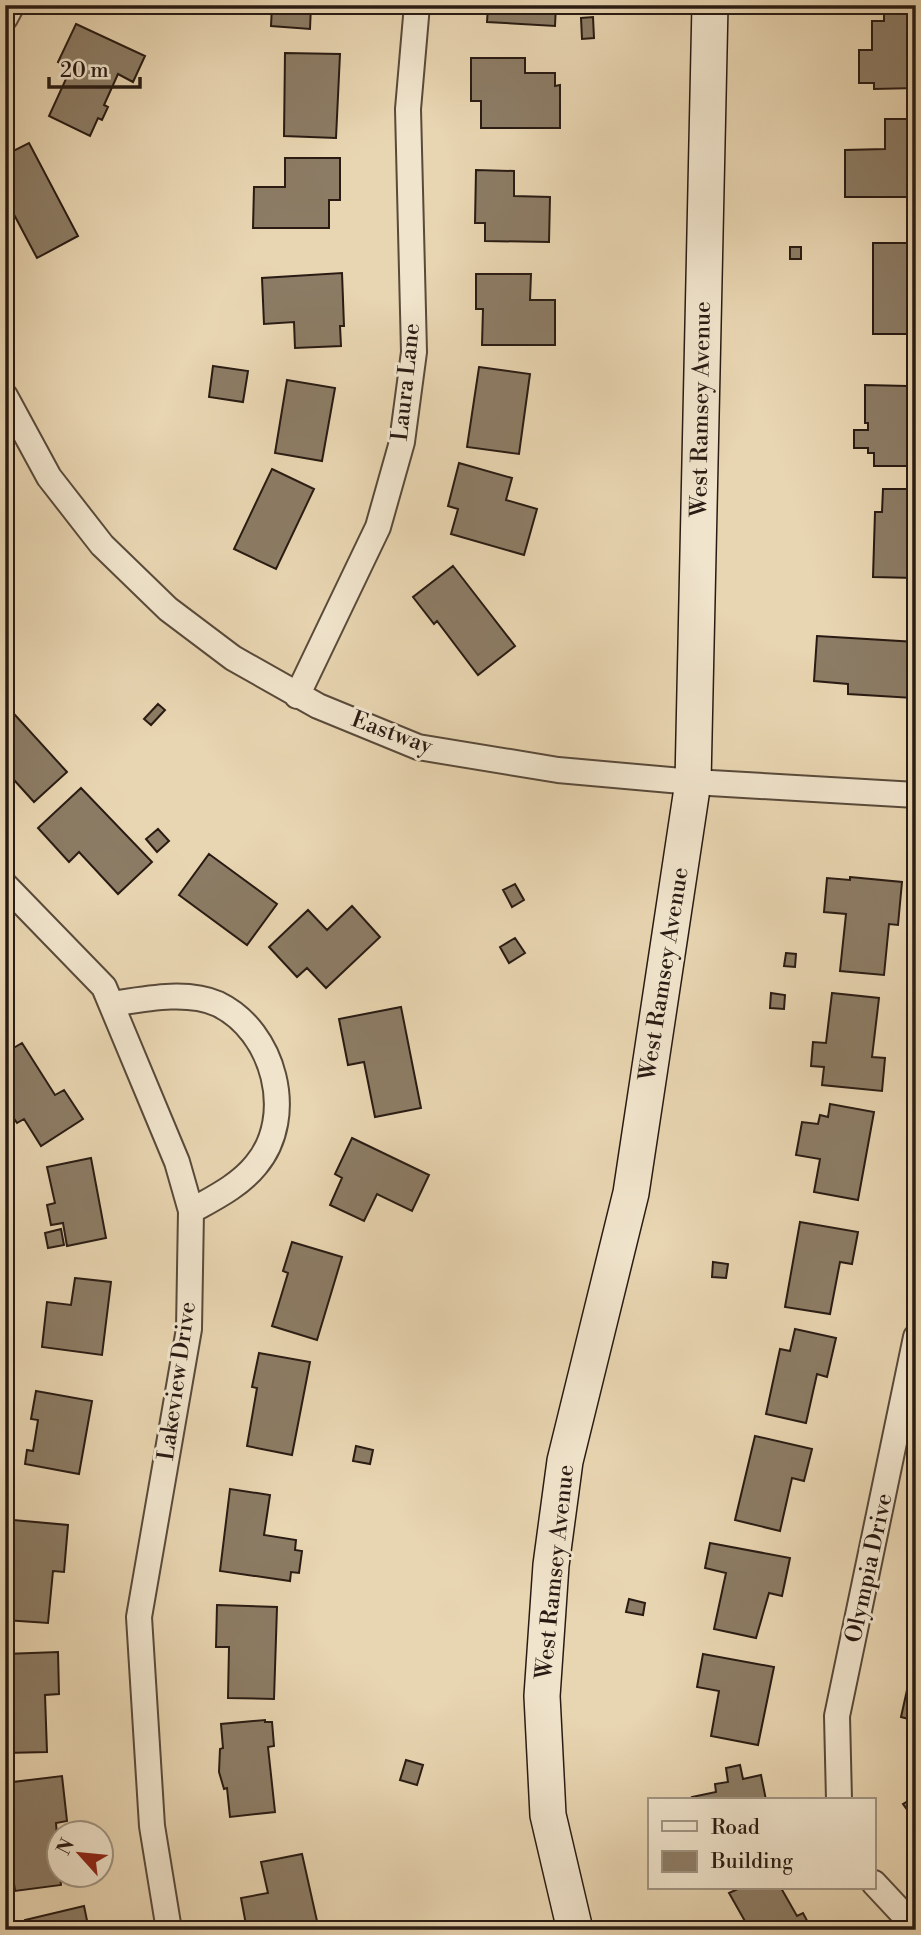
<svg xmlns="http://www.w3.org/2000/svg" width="921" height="1935" font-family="'Libre Bodoni',serif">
<rect width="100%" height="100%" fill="#e8d5b1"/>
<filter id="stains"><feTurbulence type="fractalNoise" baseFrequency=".00286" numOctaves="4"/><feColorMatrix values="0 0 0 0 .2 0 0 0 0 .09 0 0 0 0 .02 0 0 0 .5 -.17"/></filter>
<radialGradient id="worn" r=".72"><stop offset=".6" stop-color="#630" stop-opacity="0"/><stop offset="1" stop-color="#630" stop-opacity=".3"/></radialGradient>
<path fill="#8c7c65" stroke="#291b13" stroke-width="2" d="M272,5h39l-1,24 -39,-3z
M482,5h74l-1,21 -68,-4 1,-16z
M884,5h32v83l-42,1v-6h-15v-33h13v-29h12z
M593,17l1,21 -12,1 -1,-21z
M76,24l69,32 -12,26 -15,-8 -14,31 4,2 -6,13 -4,-2 -8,18 -41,-20 22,-48 -13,-6z
M285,53l55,1 -4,84 -52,-2z
M471,58h54v15h30v13l5,-1v43h-79v-27h-10z
M885,119h31v78h-71v-47l40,-1z
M29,143l49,93 -41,22 -27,-51 -5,3v-55z
M285,158h55v42h-11v28h-76l1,-41h31z
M476,170l38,1v25l36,1 -1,45 -64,-1v-18h-10z
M873,243h43v91h-43z
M790,247h11v12h-11z
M342,273l2,53h-4l1,20 -46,2 -1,-26 -30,2 -2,-46z
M476,274h55l-1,26h25v45h-73l1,-36h-7z
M213,366l35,5 -5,31 -34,-5z
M479,367l51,7 -11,80 -52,-7z
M287,380l48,8 -13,73 -47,-8z
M865,385l42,1v27h8l1,53h-42v-13h-6v-5h-14v-18h14v-7h-3z
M459,463l53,15 -6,22 31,9 -13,46 -73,-21 7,-25 -10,-3z
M272,469l42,20 -38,80 -42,-20z
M883,489h33l-1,89 -42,-1 2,-65h7z
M453,566l62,80 -37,29 -41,-54 -3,3 -21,-27z
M817,636l99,6 -3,56 -65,-4v-10l-34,-3z
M5,704l62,68 -33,30 -29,-32z
M158,704l7,6 -14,15 -7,-6z
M81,788l71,74 -34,32 -39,-42 -10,10 -31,-34z
M158,829l11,12 -12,11 -11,-13z
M209,854l68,50 -30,41 -68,-50z
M850,877l52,5 -4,43 -9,-1 -5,51 -44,-4 6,-57 -22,-2 3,-34 23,2z
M515,884l9,16 -12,7 -9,-17z
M352,906l28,31 -54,51 -19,-20 -10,9 -28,-30 39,-37 19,20z
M515,938l10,15 -16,10 -9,-16z
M786,953l10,1 -1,13 -11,-1z
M771,993l14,2 -1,14 -14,-1z
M832,993l47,5 -7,59 13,1 -3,33 -60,-6 2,-18 -13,-1 2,-24 13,1z
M401,1007l20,101 -46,9 -11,-55 -16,3 -9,-46z
M22,1043l33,52 9,-5 19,29 -42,27 -17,-27 -7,4 -12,-18 3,-18 -3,-34z
M830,1104l44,8 -16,88 -44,-8 6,-33 -24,-4 6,-33 16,2 2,-9 8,2z
M352,1138l77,37 -17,36 -35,-17 -13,27 -34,-16 12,-27 -7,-4z
M91,1158l15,80 -39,8 -4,-23 -12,2 -4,-20 8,-2 -8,-36z
M800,1222l58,10 -6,32 -12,-2 -10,52 -45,-7z
M61,1229l3,16 -16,3 -3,-15z
M292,1242l50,15 -25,83 -45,-14 16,-53 -5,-2z
M713,1262l15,2 -2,14 -14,-1z
M75,1278l36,4 -9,73 -60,-8 5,-45 24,3z
M795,1329l41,9 -9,39 -10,-3 -11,49 -40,-9 14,-65 10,2z
M259,1353l51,9 -18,93 -45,-9 10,-58 -5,-1z
M36,1391l56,10 -13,73 -54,-10 2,-14 6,1 5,-31 -7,-1z
M755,1436l57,13 -8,32 -12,-3 -12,53 -45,-11z
M356,1446l17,4 -3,14 -17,-3z
M230,1489l40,6 -6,40 32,5 -1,10 7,1 -3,22 -8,-1 -1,9 -70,-10z
M13,1520l55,5 -4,47 -11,-1 -5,52 -43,-3z
M710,1543l80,15 -8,38 -13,-3 -13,45 -42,-9 12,-56 -21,-5z
M629,1599l16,4 -2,12 -17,-3z
M217,1605l60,2 -3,92 -46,-1 1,-51h-13z
M58,1652l1,42 -14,1 2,57 -42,1v-99z
M703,1654l71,13 -16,78 -47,-9 8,-45 -22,-4z
M915,1654h1v67l-15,-4z
M265,1720v2h7l2,24 -6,1 7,65 -45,5 -3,-29 -3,1 -5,-17 1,-23 3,-1 -2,-24z
M406,1760l17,5 -6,20 -17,-5z
M740,1765l3,14 18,-4 5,25h-73l-1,-3 24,-5 -1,-8 13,-2 -2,-14z
M62,1776l5,45 -11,2 5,62 -46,6 -10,-72v-36z
M916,1796v26l-13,-18z
M302,1854l15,67 -34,9h-36l-6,-32 27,-5 -7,-31z
M740,1888h41l16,28 6,-3 9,17h-62l-21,-37z
M84,1906l5,24h-62l-2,-10z"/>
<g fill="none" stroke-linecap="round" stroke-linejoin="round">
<defs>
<path id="street" d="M5,18l7,-13
M5,396l44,81 53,68 66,64 65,49 85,48 100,41 140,23 135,12 223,13
M297,696l81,-169 24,-85 12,-90 -6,-243 9,-104
M5,885l99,102 73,175 14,49 -2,118 -50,288 13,209 17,104
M112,1004c32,-5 75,-14 106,0 56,27 79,112 38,161 -17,21 -42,33 -65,46
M839,1800l-2,-84 79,-379
M874,1883l42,45"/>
<path id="secondary" d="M575,1930l-27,-115 -6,-119 9,-131 14,-104 66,-268 62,-411 17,-777"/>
</defs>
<use href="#street" stroke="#594a3a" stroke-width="28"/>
<use href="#secondary" stroke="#291b13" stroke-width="38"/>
<use href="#street" stroke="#f0e4cc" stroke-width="24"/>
<use href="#secondary" stroke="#f0e4cc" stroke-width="35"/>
</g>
<g text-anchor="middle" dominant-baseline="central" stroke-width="6" stroke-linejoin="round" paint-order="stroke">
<g font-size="23" fill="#291b13" stroke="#f0e4cc">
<text transform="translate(406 382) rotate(-84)">Laura Lane</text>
<text transform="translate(701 409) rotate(-89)">West Ramsey Avenue</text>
<text transform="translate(392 733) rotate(20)">Eastway</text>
<text transform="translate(664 974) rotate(-81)">West Ramsey Avenue</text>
<text transform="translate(177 1381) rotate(-82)">Lakeview Drive</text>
<text transform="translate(869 1568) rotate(-78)">Olympia Drive</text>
<text transform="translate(555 1572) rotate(-84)">West Ramsey Avenue</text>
</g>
</g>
<rect width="921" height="1935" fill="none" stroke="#e8d5b1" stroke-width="28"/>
<rect x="7" y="7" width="907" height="1921" fill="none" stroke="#291b13" stroke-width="3.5"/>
<rect x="14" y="14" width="893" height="1907" fill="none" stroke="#291b13" stroke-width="2"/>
<rect x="648" y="1798" width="228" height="91" fill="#f0e4cc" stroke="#a09482" stroke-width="2"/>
<rect x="662" y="1821" width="35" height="10" fill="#f0e4cc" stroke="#a09482" stroke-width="2"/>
<text x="711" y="1834" font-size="21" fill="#291b13">Road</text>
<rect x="662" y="1851" width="35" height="21" fill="#8c7c65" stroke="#a09482" stroke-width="2"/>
<text x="711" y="1868" font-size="21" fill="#291b13">Building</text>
<g transform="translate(80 1854) rotate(297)"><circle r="33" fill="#f0e4cc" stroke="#a09482" stroke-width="2"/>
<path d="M0-5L12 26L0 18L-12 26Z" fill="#8f2418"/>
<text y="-10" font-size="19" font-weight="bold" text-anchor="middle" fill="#291b13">N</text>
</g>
<path d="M49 77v10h91v-10" fill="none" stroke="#291b13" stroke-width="3.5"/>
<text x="60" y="77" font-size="21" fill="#291b13" stroke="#f0e4cc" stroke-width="5" paint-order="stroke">20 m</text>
<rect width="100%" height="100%" filter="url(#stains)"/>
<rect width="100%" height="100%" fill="url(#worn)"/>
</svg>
